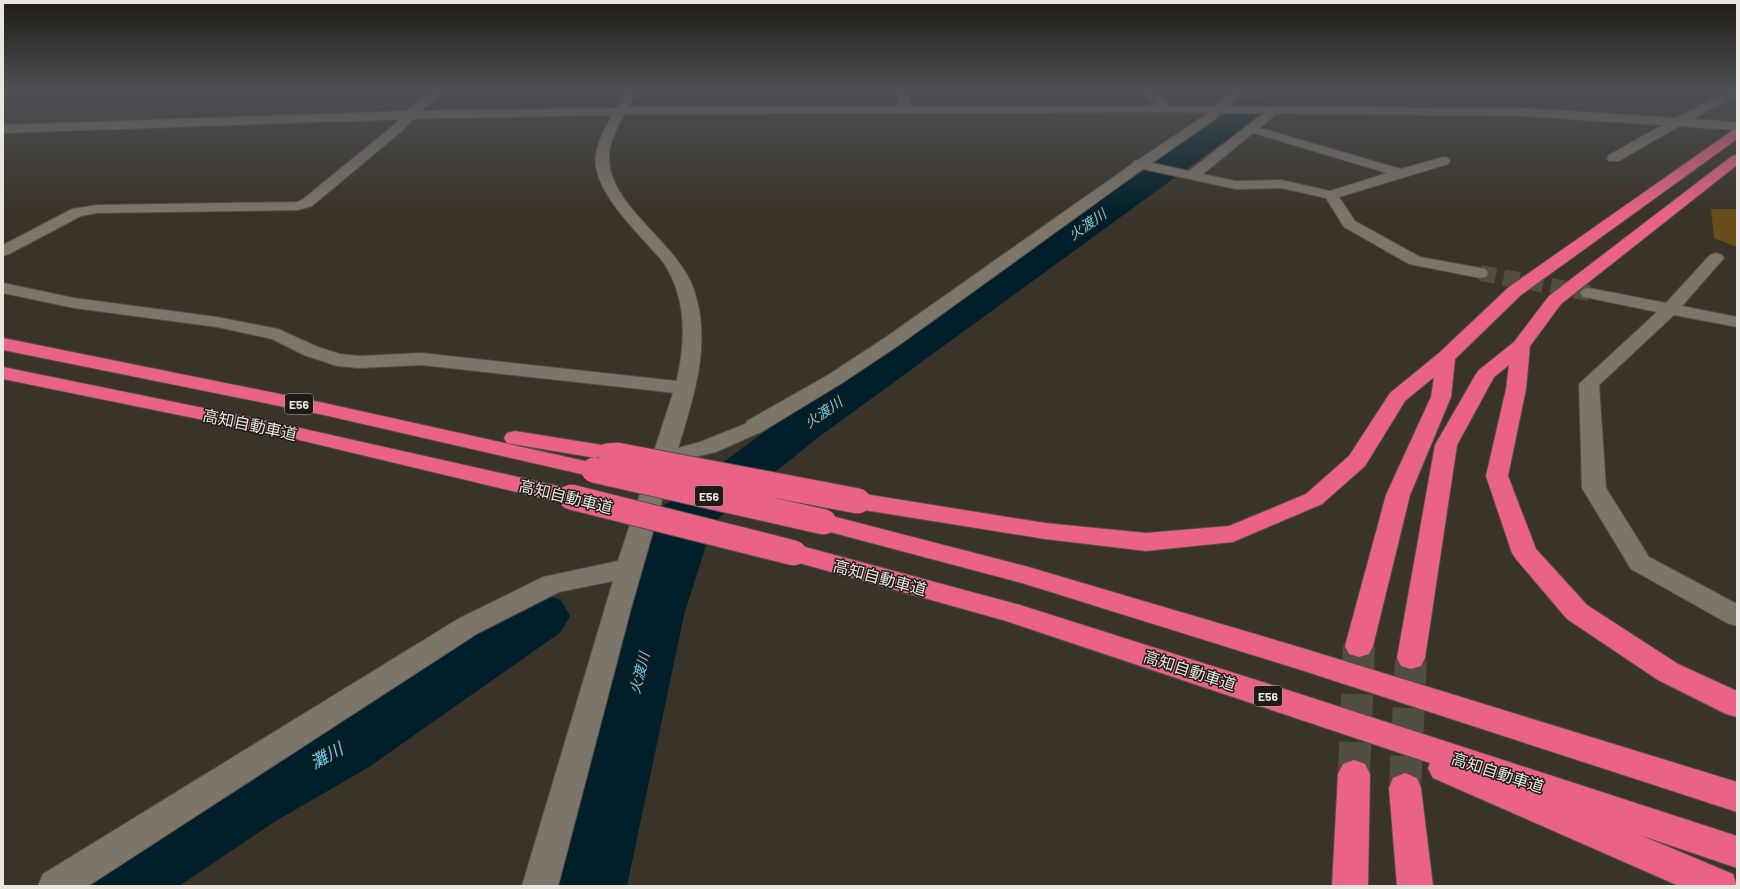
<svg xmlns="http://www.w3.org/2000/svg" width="1740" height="889" font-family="Barlow,'Noto Sans JP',sans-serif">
<rect width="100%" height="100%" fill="#393329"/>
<path fill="#6a4d1b" d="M1711,209h26v38l-23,-9z"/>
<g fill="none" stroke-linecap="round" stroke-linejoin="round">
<path fill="#001f2a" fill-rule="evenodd" d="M1260,90h29l-4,5 -45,35 -424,309 -103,84 -29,92 -57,271h-82l77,-271 26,-67 -6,-2 -8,-13 8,-13 27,-18 113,-83z
M539,593l22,7 9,16 -9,16 -192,135 -95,55 -95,64h-112l12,-28 143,-84 97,-51 198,-123z"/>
<path stroke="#534e44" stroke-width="16" stroke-dasharray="16 8" stroke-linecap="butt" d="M1480,273l109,20"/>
<path stroke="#534e44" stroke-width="32" stroke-dasharray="32 16" stroke-linecap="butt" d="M1354,774l5,-128
M1405,788l6,-130"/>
<defs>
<path id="minor" d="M433,90h12l-32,28 -10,12 -91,76 -14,4 -201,3 -16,3 -72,38 -6,2v-11l69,-36 25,-4 200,-3 5,-2 93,-76 10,-12z
M896,90h12l3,19 -2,2h-8l-2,-2z
M1142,90h11l20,19 -2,2h-8z
M1236,90h13l-30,22 -4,7 -63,44 37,8 81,-63h8l2,2 -20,18 141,41 42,-12 5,1 2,3 -2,3 -109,33 16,24 65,36 66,12 2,4 -2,4 -6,1 -71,-14 -65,-37 -18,-29 -45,-10 -45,1 -93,-20 -244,176 -57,38 -79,48 -8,1 -8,-1 -3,-5 3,-5 81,-46 58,-38 246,-173 2,-3 4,-1 69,-46 4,-6zM1253,133l134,40 -57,18 -49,-11 -45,1 -33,-7z
M1731,90h6v5l-56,30 -62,36h-10l-2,-3 2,-3 64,-36z
M1716,253l6,2 2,3 -42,48 55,11v10l-63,-12 -75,70 7,103 43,69 88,47v22l-10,-3 -96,-54 -49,-81 -3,-104 78,-72 -68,-14 -6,-1 -3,-4 3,-4 6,-1 77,15 44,-48z
M3,283l71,15 143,19 61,12 40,18 22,7 19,2 63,-3 263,29 7,2 3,4 -3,4 -7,2 -263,-29 -63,3 -22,-2 -33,-11 -32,-16 -55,-12 -143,-19 -71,-15z"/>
<path id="tertiary" d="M627,90h11l-10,17 539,-1 357,2 213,14v8l-213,-14 -357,-4 -543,2c-6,13 -15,28 -15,43 -1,49 69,85 85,133 18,53 0,107 -16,158l22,-6 55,-22 8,1 3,5 -3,5 -47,21 -43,10 -42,146 -73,278h-36l91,-305 -54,11 -81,41 -390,253h-50l5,-12 415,-255 85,-42 75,-16 57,-174c11,-42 13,-88 -12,-125 -21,-26 -73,-71 -67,-108 2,-14 10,-27 16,-39l-203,4 -406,14v-8l406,-14 208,-3z"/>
<path id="motorway" d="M1737,129v10l-216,156 -66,64 -4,38 -41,98 -37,151 -4,8 -10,3 -10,-3 -4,-8 41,-151 45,-98 3,-20 -29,24 -40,65 -43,38 -89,38 -87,9 -101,-12 -187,-30 -8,-3 -4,-5 4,-5 8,-3 187,30 101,10 83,-7 77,-32 43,-38 41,-63 49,-40 70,-66 224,-157z
M1737,155v10l-176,139 -31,42 -4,43 -18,87 28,73 51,56 91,59 59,27v26l-11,-3 -68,-34 -91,-61 -51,-60 -4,-6 -26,-77 20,-87 3,-24 -15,12 -37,68 -32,213 -4,8 -10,3 -10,-3 -4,-8 38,-213 41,-71 3,-4 35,-28 35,-46 183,-140z
M3,338l321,65 270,60 8,2 3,5 -3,5 -8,2 -270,-62 -321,-65z
M3,367l288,59 280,63 8,3 4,5 -4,5 -8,3 -280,-67 -288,-59z
M515,431l93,15 8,2 3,5 -3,5 -8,2 -101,-17 -3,-5 3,-5z
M824,514l201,52 277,82 435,134v30l-436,-142 -279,-87 -207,-55 -3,-6 3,-6z
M794,544l226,61 280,89 437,142v32l-97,-33 93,39 4,12h-58l-246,-108 -5,-10 2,-5 -424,-142 -221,-62 -4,-6 4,-6z
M1354,760l11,4 5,10 -2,112h-36l6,-112 5,-10z
M1405,773l12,5 4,10 12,98h-36l-8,-98 4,-10z"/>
</defs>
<use href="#minor" stroke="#544f47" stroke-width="2"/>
<use href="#tertiary" stroke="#544f47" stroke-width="2"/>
<use href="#motorway" stroke="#544f47" stroke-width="2"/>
<use href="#minor" fill="#7c756a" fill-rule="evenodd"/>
<use href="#tertiary" fill="#7c756a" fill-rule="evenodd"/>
<use href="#motorway" fill="#ea6386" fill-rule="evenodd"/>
<defs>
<path id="motorway-bridge-far1" d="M608,453l14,3"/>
<path id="motorway-bridge" d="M616,455l242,46
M594,470l230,52
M571,497l223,56"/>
</defs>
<use href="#motorway-bridge-far1" stroke="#544f47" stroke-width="22" stroke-linecap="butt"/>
<use href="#motorway-bridge" stroke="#544f47" stroke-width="27" stroke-linecap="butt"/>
<use href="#motorway-bridge-far1" stroke="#ea6386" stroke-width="20"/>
<use href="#motorway-bridge" stroke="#ea6386" stroke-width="25"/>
</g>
<linearGradient id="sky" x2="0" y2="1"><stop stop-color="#1f1c17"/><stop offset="0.42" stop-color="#4e5054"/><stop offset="1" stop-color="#4e5054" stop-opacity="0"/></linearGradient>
<rect width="1740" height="214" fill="url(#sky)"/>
<g text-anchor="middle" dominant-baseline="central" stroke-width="3" stroke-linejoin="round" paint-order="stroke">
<g fill="#1e1b17" stroke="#aca8a3" stroke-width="1">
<rect x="285" y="394" width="28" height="20" rx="3"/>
<rect x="695" y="486" width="28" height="20" rx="3"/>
<rect x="1254" y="686" width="28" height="20" rx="3"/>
</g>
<g font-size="12" font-weight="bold" fill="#e9e5df">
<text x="299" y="404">E56</text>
<text x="709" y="496">E56</text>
<text x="1268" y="696">E56</text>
</g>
<g font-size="14" font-style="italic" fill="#6ad1f6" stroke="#1e1b17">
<text transform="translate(1087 224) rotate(-35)">火渡川</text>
<text transform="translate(823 412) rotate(-35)">火渡川</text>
<text transform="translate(639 673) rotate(-76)">火渡川</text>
</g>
<g font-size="16" fill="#e9e5df" stroke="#1e1b17">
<text transform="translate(250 424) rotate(12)">高知自動車道</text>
<text transform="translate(566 496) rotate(14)">高知自動車道</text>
<text transform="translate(880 577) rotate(15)">高知自動車道</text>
<text transform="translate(1190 670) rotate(18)">高知自動車道</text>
<text transform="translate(1498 772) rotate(18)">高知自動車道</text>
</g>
<g font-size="17" font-style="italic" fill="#6ad1f6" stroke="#1e1b17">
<text transform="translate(326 755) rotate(-29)">灘川</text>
</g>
</g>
<rect width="1740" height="889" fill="none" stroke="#e9e5df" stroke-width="8"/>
</svg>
